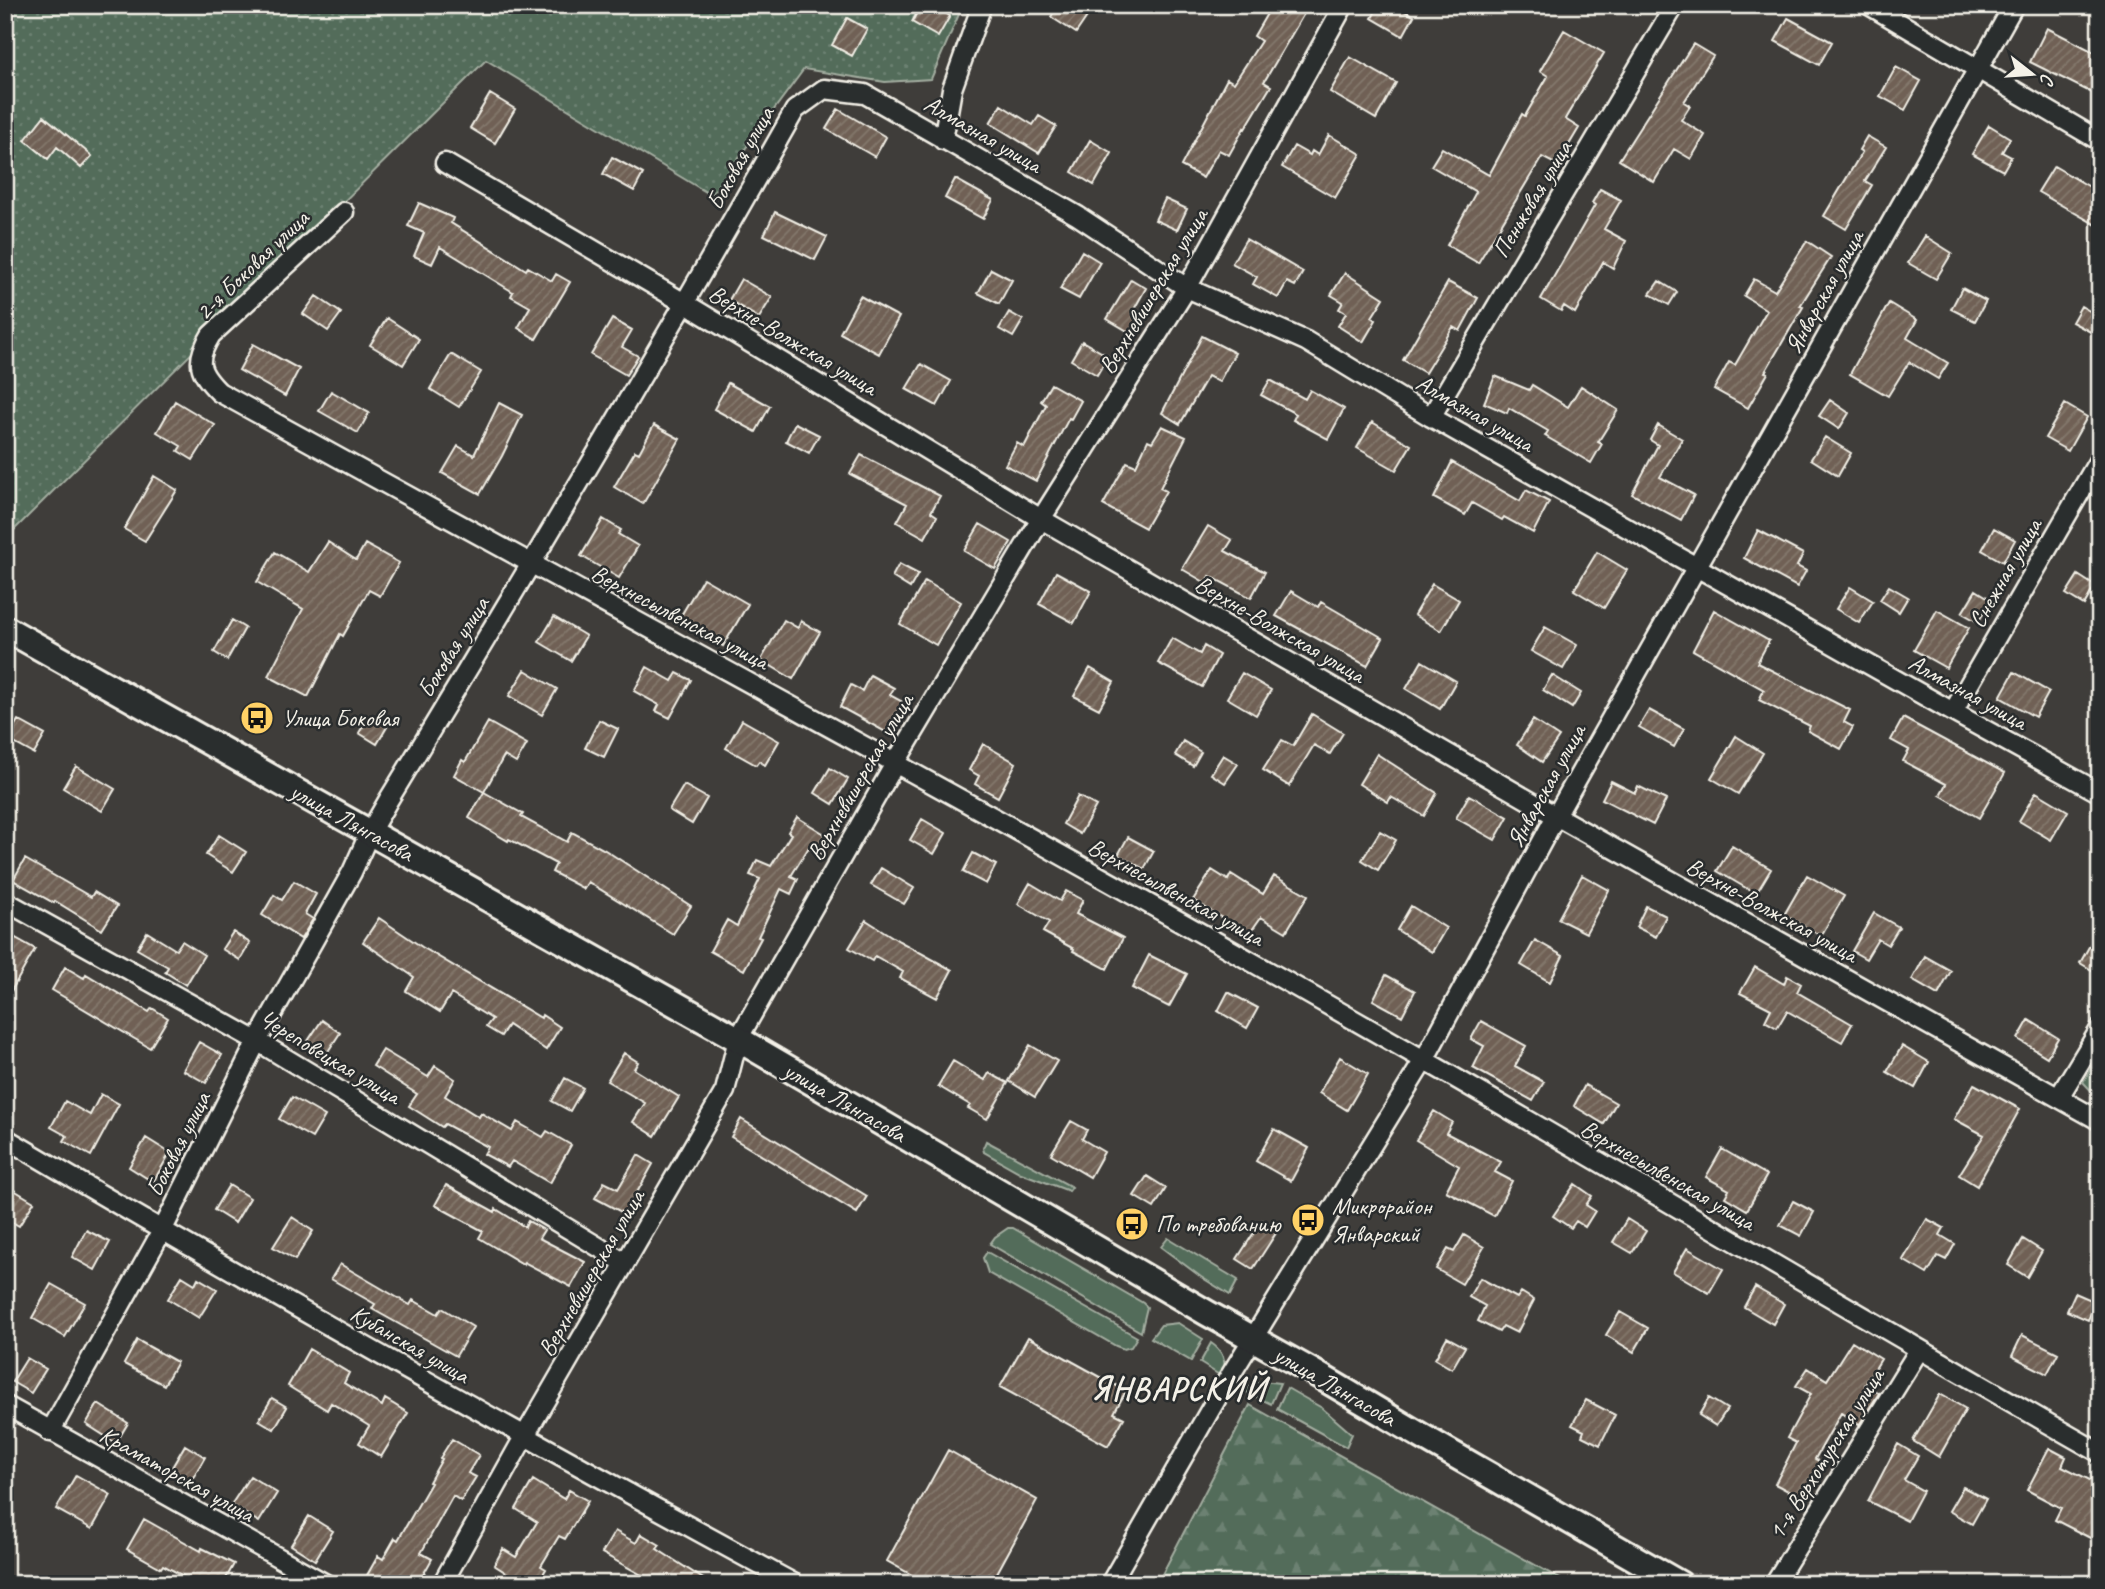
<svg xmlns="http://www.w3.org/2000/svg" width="2105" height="1589" font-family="Caveat,sans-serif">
<defs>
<pattern id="forest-firs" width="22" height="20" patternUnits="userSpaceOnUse" patternTransform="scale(1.75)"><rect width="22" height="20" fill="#536c5a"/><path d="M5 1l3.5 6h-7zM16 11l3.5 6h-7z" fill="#6c8172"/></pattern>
<pattern id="park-dots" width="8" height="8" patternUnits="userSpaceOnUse" patternTransform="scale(1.75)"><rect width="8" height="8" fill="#536c5a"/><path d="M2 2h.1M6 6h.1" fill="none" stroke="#6c8172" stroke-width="1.8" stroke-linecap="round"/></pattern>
<pattern id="building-hatch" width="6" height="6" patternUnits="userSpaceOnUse" patternTransform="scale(1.75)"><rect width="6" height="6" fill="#6f6155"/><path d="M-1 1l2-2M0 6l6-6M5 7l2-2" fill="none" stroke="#84786d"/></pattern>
</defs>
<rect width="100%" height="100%" fill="#3f3d3a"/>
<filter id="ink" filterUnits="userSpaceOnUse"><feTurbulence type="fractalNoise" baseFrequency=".0143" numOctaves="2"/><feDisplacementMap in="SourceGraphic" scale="14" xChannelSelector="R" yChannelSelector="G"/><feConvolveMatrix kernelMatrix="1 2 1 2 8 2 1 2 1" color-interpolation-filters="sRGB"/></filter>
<g filter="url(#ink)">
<path fill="#536c5a" stroke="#a4aea1" stroke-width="2" d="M986,1141l86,46 -3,4 -48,-18 -37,-21 -1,-4z
M1008,1228h5l130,75 4,4 -6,25 -151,-88 5,-7z
M1168,1238l70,42 -8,15 -29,-18 -40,-30z
M987,1252l150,85 -6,10 -7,2 -8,-3 -128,-73 -5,-15z
M1178,1323l25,16 -12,22 -40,-23 10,-13z
M1211,1343c11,7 18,21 10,33l-21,-13z
M1262,1381l18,2 -9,21 -27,-13 5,-4z
M1287,1388l35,20 30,26 -6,13 -69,-38z"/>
<path fill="url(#forest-firs)" stroke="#a4aea1" stroke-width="2" d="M2100,1052v48l-17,-18z
M1250,1405l319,179h-412z"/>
<path fill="url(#park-dots)" stroke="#a4aea1" stroke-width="2" d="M5,5h958l-32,74 -46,3 -81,-13 -93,126 -225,-135 -481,479z"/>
<path fill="url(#building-hatch)" stroke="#f4f1e8" stroke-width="2" d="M921,5h10l19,11 -12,21 -26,-15z
M1058,5h37l-19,28 -25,-16z
M1272,5h37l-45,77 7,4 -26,43 -1,-1 -15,27 -10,-5 -16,28 -22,-12 46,-87 7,4 27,-42 -7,-5z
M1379,5h15l20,11 -11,20 -31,-18z
M847,18l20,11 -15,27 -20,-11z
M1788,18l44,24 -13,23 -44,-24z
M2047,28l53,27v23l-8,15 -62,-31z
M1564,30l40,23 -39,66 14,9 -22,37 -15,-8 -64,106 -31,-18 29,-53 -45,-26 11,-18 47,27 33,-61 3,2 23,-40 -8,-5z
M1693,44l20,12 -29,46 6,4 -9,14 24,15 -14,24 -17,-10 -20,33 -35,-22z
M1350,57l46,26 -20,36 -46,-27z
M1896,67l25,14 -16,29 -25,-14z
M490,94l25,15 -20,34 -25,-15z
M1001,105l32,20 6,-9 17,10 -17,27 -49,-30z
M838,109l48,28 -11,20 -49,-28z
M44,116l48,40 -11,12 -24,-21 -9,12 -23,-19z
M1989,125l21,13 -8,14 9,5 -8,14 -31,-17z
M1329,135l32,19 -26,44 -53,-31 12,-21 16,9 2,-4 6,4z
M1867,136l19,11 -21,34 7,4 -26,44 -22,-13 38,-64 -3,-2z
M1090,140l22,13 -18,32 -22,-13z
M612,157l31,17 -9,17 -31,-17z
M2054,166l46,27v34l-62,-35z
M955,179l38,21 -10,19 -38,-21z
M1600,189l21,11 -17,29 22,12 -13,27 -10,-6 -28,51 -11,-7 -3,5 -20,-12 54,-94 -3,-2z
M1165,199l22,10 -10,21 -22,-10z
M419,203l34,15 -2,5 75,47 2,-3 24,14 4,-7 14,8 -34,57 -18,-11 12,-21 -19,-11 2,-4 -73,-45 -8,17 -18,-8 10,-23 -16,-7z
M775,212l52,25 -12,23 -51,-25z
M1925,236l27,17 -16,26 -28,-16z
M1246,239l57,33 -8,14 -8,-4 -9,16 -25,-14 4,-7 -25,-14z
M1807,241l24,16 -31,49 3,1 -38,65 3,1 -20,35 -34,-19 15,-27 6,3 32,-55 -23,-14 10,-17 21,12z
M1082,251l18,11 -21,37 -19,-10z
M991,269l21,11 -13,24 -21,-11z
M1345,273l39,25 -12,19 4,3 -13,22 -25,-16 8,-13 -7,-4 4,-7 -12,-7z
M741,279l31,18 -13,21 -30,-18z
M1131,279l15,9 -14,25 8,4 -9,16 -24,-14z
M1659,281l18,11 -8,13 -19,-11z
M1448,282l30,16 -18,33 -7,-4 -28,46 -22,-13z
M1962,288l24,13 -11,20 -24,-12z
M316,296l25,17 -13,18 -25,-17z
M860,296l39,21 -20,37 -39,-21z
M1889,303l28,17 -10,18 41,25 -10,16 -29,-17 -21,34 -38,-22z
M2081,306l19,11v20l-28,-15z
M1009,312l14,8 -10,17 -14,-8z
M387,318l32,21 -16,26 -33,-20z
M612,319l20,11 -10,17 16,9 -12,19 -35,-20z
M1202,336l33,17 -16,29 -11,-6 -28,48 -18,-11z
M1082,341l26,15 -11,19 -26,-15z
M253,344l46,25 -14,27 -46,-26z
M451,354l30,18 -22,35 -29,-18z
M921,364l30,17 -14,25 -31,-17z
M1495,376l34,14 3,-5 36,22 13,-21 37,24 -20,32 4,2 -11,19 -46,-27 3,-5 -39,-23 -2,5 -23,-10z
M1270,380l35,19 5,-9 34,19 -16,30 -35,-19 3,-6 -35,-19z
M728,383l42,23 -14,26 -42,-23z
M1051,384l30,17 -10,18 -2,-1 -33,63 -31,-16 12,-22 7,4 22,-42 -5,-4z
M331,391l38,22 -11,20 -39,-22z
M1830,400l19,13 -10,16 -20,-13z
M175,401l40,24 -22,35 -15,-9 3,-5 -24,-14z
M499,403l23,12 -20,41 -22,38 -38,-21 16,-27 16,9z
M2065,404l22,13 -19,34 -23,-13z
M1372,422l39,23 -15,25 -39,-22z
M795,423l24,12 -10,18 -23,-12z
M654,425l26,14 -37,65 -29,-17 21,-36 4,2z
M1658,425l24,14 -22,38 34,18 -13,25 -49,-26 26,-49 -8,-5z
M1162,426l24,11 -26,51 6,3 -21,37 -42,-23 24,-43 9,4 12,-26 4,2z
M1825,437l26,16 -13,23 -27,-17z
M861,455l79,41 -9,16 6,4 -12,22 -28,-16 10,-18 -57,-30z
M1452,462l68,39 6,-11 23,12 -16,31 -29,-16 -2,3 -30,-17 -7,12 -31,-17z
M154,476l23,14 -32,51 -21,-12z
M603,519l18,11 -3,4 20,12 -19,32 -38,-22z
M980,524l31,18 -16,27 -31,-18z
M1208,526l24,14 -7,11 40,21 -14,26 -41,-22 -4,7 -24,-14z
M1994,528l21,12 -12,22 -21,-12z
M1758,530l45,24 -6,12 9,5 -9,16 -53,-29z
M328,542l28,18 9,-16 34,19 -19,33 -11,-6 -26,46 -3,-2 -32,63 -40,-21 35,-67 -46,-27 18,-30 34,20z
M1597,552l30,18 -23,38 -30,-18z
M899,564l19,10 -8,14 -18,-11z
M1056,572l35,19 -17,32 -35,-19z
M2078,575l17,11 -11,19 -18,-11z
M703,578l45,26 -25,42 -44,-27z
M925,581l36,21 -25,43 -36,-21z
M1432,584l27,16 -18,31 -27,-16z
M1889,586l19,11 -9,15 -19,-12z
M1850,587l23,14 -14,22 -23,-14z
M1976,590l16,10 -14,22 -16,-9z
M1291,591l27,16 3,-5 62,36 -16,28 -91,-50z
M1714,610l55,31 -12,22 93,47 -6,12 9,5 -12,22 -33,-18 2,-5 -51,-26 5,-10 -71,-40z
M1937,610l32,18 -23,40 -32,-18z
M554,617l32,19 -15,25 -32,-19z
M232,620l13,8 -18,32 -13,-8z
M784,620l14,8 3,-7 19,11 -27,47 -32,-19z
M1545,627l32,18 -14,24 -32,-18z
M1172,638l28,16 4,-8 15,9 -17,32 -44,-24z
M1422,661l34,20 -16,28 -34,-20z
M647,667l25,14 5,-8 14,7 -21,38 -14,-7 3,-6 -25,-14z
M1090,668l24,14 -15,27 -25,-13z
M525,670l32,19 -15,26 -33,-19z
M2014,672l35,20 -14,25 -35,-20z
M1242,673l29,17 -15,25 -29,-17z
M870,675l24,13 -4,7 18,10 -17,30 -51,-28 11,-22 11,6z
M1552,675l29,18 -9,15 -29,-18z
M1649,710l35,19 -10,18 -35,-20z
M1312,714l31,19 -13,21 -16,-9 -25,41 -26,-16 19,-30 11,6z
M369,716l18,11 -10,17 -18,-11z
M1903,718l102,55 -26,45 -39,-23 6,-11 -43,-23 6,-11 -18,-10z
M18,720l27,15 -11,19 -27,-15z
M599,720l19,9 -14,28 -19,-9z
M742,720l37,21 -14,24 -6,-4 -3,4 -30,-17z
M1533,720l26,17 -17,25 -25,-17z
M488,722l39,22 -11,19 -12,-7 -20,36 -30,-17 8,-15 3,2z
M1736,736l27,17 -25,41 -27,-16z
M1183,741l18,11 -8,14 -18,-11z
M983,744l33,19 -18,34 -23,-13 4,-8 -10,-6z
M1377,754l60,39 -13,23 -33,-19 -3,5 -29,-18z
M1223,755l15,9 -13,19 -14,-9z
M76,766l39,23 -13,22 -39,-23z
M830,768l18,11 -15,25 -18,-11z
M1611,781l24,12 3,-7 28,14 -13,25 -51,-26z
M684,785l23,13 -15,26 -23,-14z
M484,792l39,22 -2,3 46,25 5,-10 33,18 86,56 -18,28 -85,-52 -4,7 -32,-17 4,-8 -47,-25 -1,2 -39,-23z
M2036,792l32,19 -17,29 -32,-19z
M1469,795l39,22 -13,23 -39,-22z
M1078,796l18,10 -16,28 -17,-10z
M797,817l34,21 -10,16 -12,-7 -18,29 7,3 -7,15 -10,-5 -23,48 3,1 -17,32 -34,-19 17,-31 10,6 23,-47 -10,-4 7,-15 14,6 20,-32 -3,-2z
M922,819l24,14 -12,21 -24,-14z
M1380,831l16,9 -18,30 -16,-10z
M219,835l27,17 -13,20 -27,-17z
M1128,837l26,14 -10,18 -26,-14z
M1732,846l39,23 -15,25 -39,-23z
M973,853l23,12 -10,19 -23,-12z
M25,859l66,38 3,-5 23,14 -15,24 -47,-29 -1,2 -41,-23z
M881,868l33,20 -10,16 -33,-19z
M1212,870l16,10 3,-6 32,20 11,-18 34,19 -22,37 -25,-15 -14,20 -13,-9 1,-2 -42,-26z
M1582,875l27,15 -23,43 -28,-14z
M1807,875l37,21 -23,40 -37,-21z
M294,881l22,13 -11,20 8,5 -12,20 -39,-24 12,-20 8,5z
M1030,883l30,18 6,-10 17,9 -7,14 47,24 -16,31 -34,-18 1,-2 -31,-17 6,-10 -31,-18z
M1411,906l35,22 -14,24 -35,-22z
M1646,906l20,10 -10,21 -20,-10z
M1874,913l25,14 -11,18 -10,-6 -12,20 -14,-8z
M379,918l43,29 119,71 1,-3 18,12 -14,23 -38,-25 -7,11 -15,-9 6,-8 -41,-25 -11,18 -34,-21 8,-14 -51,-35z
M866,920l33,21 53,29 -15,28 -37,-20 3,-6 -28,-16 -3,5 -23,-13z
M2100,927v48l-20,-12z
M5,932l30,17 -30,53z
M147,932l29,18 6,-9 22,14 -18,30 -21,-13 3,-5 -31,-18z
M233,932l17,11 -10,17 -18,-11z
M1535,940l28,16 -13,26 -29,-17z
M1149,955l38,19 -18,33 -37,-19z
M1925,956l26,15 -13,24 -26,-15z
M65,967l19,11 2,-4 63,38 3,-4 16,10 -18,30 -98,-58z
M1755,967l29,17 3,-8 14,8 -4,8 55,32 -10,18 -55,-31 -10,17 -12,-7 6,-12 -31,-16z
M1386,975l29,16 -13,25 -29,-16z
M1228,992l30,16 -11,20 -29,-17z
M322,1020l18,13 -15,23 -19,-12z
M2029,1020l29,18 -11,19 -29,-18z
M1481,1021l45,25 -11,20 29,16 -11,19 -60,-33 11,-22 -13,-7z
M199,1042l23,13 -16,28 -23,-13z
M1030,1045l27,16 -22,36 -26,-16z
M1902,1046l27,16 -14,26 -28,-16z
M383,1050l45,27 7,-11 20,13 -10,17 34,21 2,-4 31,18 5,-9 26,15 4,-6 24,14 -21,38 -38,-22 -4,6 -24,-13 4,-7 -43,-23 -3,3 -33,-21 8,-12 -44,-28z
M624,1053l14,9 -4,7 45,28 -24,39 -22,-14 12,-19 -38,-22z
M1340,1057l28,17 -21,36 -28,-17z
M953,1061l32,19 4,-7 19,10 -21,36 -19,-11 2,-3 -32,-19z
M565,1078l18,10 -13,23 -18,-10z
M1974,1084l46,25 -43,77 -18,-11 25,-40 -30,-16z
M1585,1085l31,18 -12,21 -30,-18z
M101,1094l18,10 -28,52 -27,-15 3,-5 -16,-9 14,-26 25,14z
M292,1097l33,19 -13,22 -33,-19z
M1434,1111l18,11 -6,11 55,29 -6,10 17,9 -18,35 -48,-25 13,-25 -43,-26z
M741,1119l126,77 -10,17 -126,-76z
M1071,1121l16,9 -5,9 22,13 -14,25 -39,-23z
M1274,1129l35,19 -18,33 -35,-20z
M146,1138l24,15 -17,29 -24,-15z
M1722,1149l45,26 -20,35 -22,-13 4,-7 -23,-13z
M638,1155l15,9 -28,50 -30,-16 9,-16 14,7z
M1147,1176l19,12 -12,20 -20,-12z
M1575,1184l17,12 -6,9 9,6 -10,16 -9,-6 -5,7 -18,-12z
M229,1185l21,13 -15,25 -21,-13z
M446,1185l49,27 1,-3 29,18 3,-6 16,9 -5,8 46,24 -14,25 -47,-25 -1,2 -44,-26 4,-7 -48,-26z
M14,1190l20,12 -15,24 -14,-8v-14z
M1793,1201l21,11 -13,24 -21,-11z
M292,1217l21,14 -18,29 -22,-13z
M1627,1219l19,12 -14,22 -19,-11z
M1927,1219l17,9 -4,7 15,9 -9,16 -8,-4 -11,18 -24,-14z
M1262,1220l16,10 -25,39 -16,-10z
M86,1230l24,12 -15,28 -23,-13z
M1464,1235l20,12 -22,37 -26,-15 12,-20 6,3z
M2023,1239l19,12 -15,26 -19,-12z
M1687,1248l36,21 -14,24 -36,-21z
M340,1264l70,41 3,-5 25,14 4,-6 31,19 -17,29 -84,-47 3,-5 -44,-25z
M182,1276l13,8 3,-6 19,11 -18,29 -31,-19z
M1480,1278l37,20 4,-6 13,8 -17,33 -14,-7 -4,6 -21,-11 7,-15 -16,-9z
M51,1284l34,19 -20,34 -33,-19z
M1755,1287l29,17 -11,20 -29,-17z
M2075,1293l21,9 -8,18 -21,-9z
M1620,1312l28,16 -14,24 -28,-17z
M2022,1335l36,18 -11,21 -35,-18z
M1028,1337l98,54 -12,22 10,5 -16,28 -108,-59z
M1447,1337l18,10 -13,22 -17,-10z
M137,1340l40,22 -13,23 -40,-21z
M1852,1341l29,18 -16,26 14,8 -20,32 -18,-12 -26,46 5,3 -19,36 -26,-14 21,-41 -9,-5 24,-44 -15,-8 12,-18 19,12z
M309,1349l40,24 -5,10 38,23 3,-7 23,14 -27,44 -22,-14 10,-17 -38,-23 -4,7 -39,-24z
M27,1358l19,11 -15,24 -19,-11z
M1940,1394l26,15 -27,48 -26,-16z
M272,1398l15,9 -13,22 -15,-9z
M1709,1398l18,11 -11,17 -17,-11z
M1586,1400l29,15 -15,30 -18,-9 2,-5 -12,-6z
M98,1404l30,19 -12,20 -30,-19z
M452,1439l27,16 -11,18 8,4 -15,24 -8,-5 -32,57 11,6 -14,25h-56l16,-28 5,3 12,-21 3,2 33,-57 -2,-1 13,-23 -2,-1z
M1898,1444l20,12 -14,24 19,11 -16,30 -39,-20z
M185,1445l20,12 -14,24 -20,-12z
M2049,1448l17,9 -4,9 38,19v58l-45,-23 6,-12 -34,-18z
M948,1450l89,50 -46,84h-63l-41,-23z
M76,1475l35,20 -19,34 -36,-20z
M250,1476l27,17 -18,29 -28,-17z
M533,1480l31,19 5,-9 19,11 -23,38 -6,-3 -18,30 5,3 -9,15h-13l-30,-19 9,-16 13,8 21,-35 -21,-13z
M1963,1487l23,12 -14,25 -23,-13z
M309,1516l24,15 -18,29 -24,-15z
M144,1519l57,32 1,-3 32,16 -11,20h-25l-35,-19 -2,3 -34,-19z
M615,1531l21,12 5,-9 19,11 -3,4 54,35h-53l-56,-31z"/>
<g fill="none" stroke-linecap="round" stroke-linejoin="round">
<defs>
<path id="minor" d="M1869,5l231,136
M943,140l9,-51 30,-84
M445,163l241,141 355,215 515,297 544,305
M344,212l-133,123c-16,26 -13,36 8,57 402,222 807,439 1205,668 226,130 449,264 676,393
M1431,417l244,-412
M1953,712l147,-254
M5,901l252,140 368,222
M2059,1097l41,-68
M5,1138c260,154 524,302 790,446
M5,1405l321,179
M50,1432l112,-201 95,-190 95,-169 18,-40 19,-33c139,-228 275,-457 406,-689l29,-21 41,5 213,122 109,72 119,53 125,76 522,295 147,81
M442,1584l82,-147 201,-346 13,-52 158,-277 145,-243 146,-231 157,-283
M1110,1584l115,-200 199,-324 132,-244 458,-811
M1774,1584l145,-234"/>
<path id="secondary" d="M5,628l733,411 469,274 106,59 110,65 257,147"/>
</defs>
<use href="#minor" stroke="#f4f1e8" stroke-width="23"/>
<use href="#secondary" stroke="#f4f1e8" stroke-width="30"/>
<use href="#minor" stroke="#2a2d2e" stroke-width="18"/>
<use href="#secondary" stroke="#2a2d2e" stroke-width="24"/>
</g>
</g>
<defs>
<symbol id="bus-disc" viewBox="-11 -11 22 22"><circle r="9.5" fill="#ffd166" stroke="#2a2d2e"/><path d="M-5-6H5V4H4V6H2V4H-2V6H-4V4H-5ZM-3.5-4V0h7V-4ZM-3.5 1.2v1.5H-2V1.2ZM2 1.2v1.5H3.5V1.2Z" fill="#111"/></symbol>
</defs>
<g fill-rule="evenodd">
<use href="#bus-disc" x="238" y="699" width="38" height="38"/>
<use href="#bus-disc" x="1289" y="1201" width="38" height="38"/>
<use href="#bus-disc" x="1113" y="1205" width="38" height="38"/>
</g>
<g text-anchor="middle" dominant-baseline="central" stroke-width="5" stroke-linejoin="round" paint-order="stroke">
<g font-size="24" fill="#f4f1e8" stroke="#2a2d2e">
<text transform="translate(983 134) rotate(30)">Алмазная улица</text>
<text transform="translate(740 158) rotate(-61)">Боковая улица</text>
<text transform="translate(1532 199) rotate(-59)">Пеньковая улица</text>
<text transform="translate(252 265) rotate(-44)">2-я Боковая улица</text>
<text transform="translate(1153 291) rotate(-59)">Верхневишерская улица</text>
<text transform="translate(1824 292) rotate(-61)">Январская улица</text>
<text transform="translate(793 340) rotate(31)">Верхне-Волжская улица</text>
<text transform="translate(1475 413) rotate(30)">Алмазная улица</text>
<text transform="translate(2005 573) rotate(-60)">Снежная улица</text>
<text transform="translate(680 617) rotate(28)">Верхнесылвенская улица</text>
<text transform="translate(1280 629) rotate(30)">Верхне-Волжская улица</text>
<text transform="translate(453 647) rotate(-58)">Боковая улица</text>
<text transform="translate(1968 692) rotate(29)">Алмазная улица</text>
<text transform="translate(860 777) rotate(-60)">Верхневишерская улица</text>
<text transform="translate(1546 786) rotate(-61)">Январская улица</text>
<text transform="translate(352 822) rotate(29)">улица Лянгасова</text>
<text transform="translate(1176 892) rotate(29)">Верхнесылвенская улица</text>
<text transform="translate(1772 910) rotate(29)">Верхне-Волжская улица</text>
<text transform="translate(330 1057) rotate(31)">Череповецкая улица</text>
<text transform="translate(845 1102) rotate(30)">улица Лянгасова</text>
<text transform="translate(178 1144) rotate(-63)">Боковая улица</text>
<text transform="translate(1668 1175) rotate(30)">Верхнесылвенская улица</text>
<text transform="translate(591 1273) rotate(-60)">Верхневишерская улица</text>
<text transform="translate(410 1344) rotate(30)">Кубанская улица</text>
<text transform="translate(1335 1386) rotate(30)">улица Лянгасова</text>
<text transform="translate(1826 1454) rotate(-58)">1-я Верхотурская улица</text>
<text transform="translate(177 1474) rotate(29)">Краматорская улица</text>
</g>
<g font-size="24" fill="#f4f1e8" stroke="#2a2d2e" text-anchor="start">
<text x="282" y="718">Улица Боковая</text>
<text x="1332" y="1206">Микрорайон<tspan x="1332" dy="28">Январский</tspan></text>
<text x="1156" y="1224">По требованию</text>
</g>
<g font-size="32" font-weight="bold" letter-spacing="2" fill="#f4f1e8" stroke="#2a2d2e">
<text x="1179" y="1388">ЯНВАРСКИЙ</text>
</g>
</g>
<rect width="2105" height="1589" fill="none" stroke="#2a2d2e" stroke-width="28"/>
<rect x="14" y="14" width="2077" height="1561" fill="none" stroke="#f4f1e8" stroke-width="2.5" filter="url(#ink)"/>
<g transform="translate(2032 74) rotate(107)" stroke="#2a2d2e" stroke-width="5" paint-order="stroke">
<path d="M0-5L12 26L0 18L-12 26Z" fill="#f4f1e8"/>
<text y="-10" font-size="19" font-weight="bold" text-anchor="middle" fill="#f4f1e8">С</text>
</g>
</svg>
